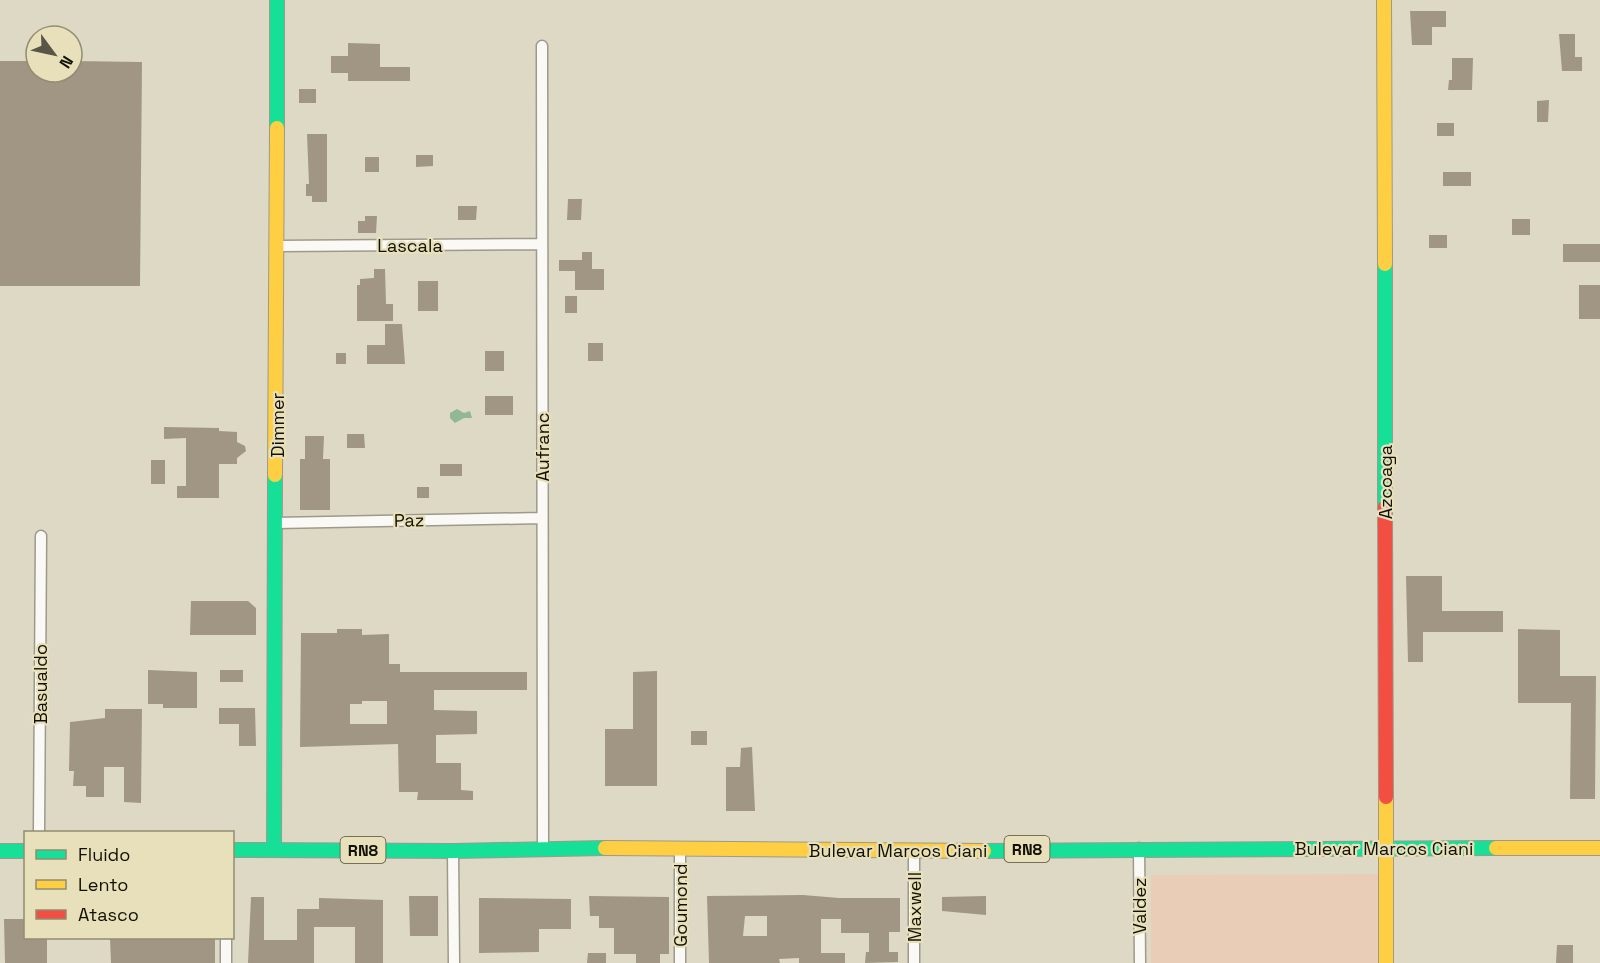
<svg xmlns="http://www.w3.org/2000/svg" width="1600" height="963" font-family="'Space Grotesk',sans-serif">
<rect width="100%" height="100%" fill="#ddd9c5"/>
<path fill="#eacdb7" d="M1378,874v89h-227v-88z"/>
<path fill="#91b893" d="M457,409l7,4 6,-2 2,7h-8l-9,5 -5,-5v-5z"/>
<path fill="#a09683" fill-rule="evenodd" d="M1410,11h36v16h-14v18h-20z
M1559,34h16v23h7v14h-20z
M348,43l32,1v23h30v14h-62v-8h-17v-17h17z
M1452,58h21l-1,32h-24l1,-10h3z
M0,61h36v11h36v-11l70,1 -2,224h-140z
M299,89h17v14h-17z
M1549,100l-1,22h-11v-21z
M1437,123h17v13h-17z
M307,134h20v68h-15v-6h-6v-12h3z
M416,155h17v11l-17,1z
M365,157h14v15h-14z
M1443,172h28v14h-28z
M568,199h14l-1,21h-14z
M458,206h19l-1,14h-18z
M365,216h12l-1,17h-18v-12h7z
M1512,219h18v16h-18z
M1429,235h18v13h-18z
M1563,244h37v18h-37z
M582,252h10v17h12v21h-29v-19h-16v-11h23z
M374,269h11l1,35h7v17h-36v-36h3v-6l14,-1z
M418,281h20v30h-20z
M1579,285h21v34h-21z
M565,296h12v17h-12z
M385,324h17l3,40h-38v-19h18z
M588,343h15v18h-15z
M485,351h19v20h-19z
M336,353h10v11h-10z
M485,396h28v19h-28z
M164,427l55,1v3l18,1v10l8,4 1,5 -9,7v6h-18v34h-42v-12h9v-48l-22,1z
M347,434h17l1,14h-18z
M305,436h19l-1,23h7v51h-30v-51h5z
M151,460h14v24h-14z
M440,464h22v12h-22z
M417,487h12v11h-12z
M1406,576h36v35h61v21h-80v30h-15z
M191,601h57l8,7v27h-66z
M337,629h25v6l27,-1v30h11v8h127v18h-93v20l43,1v23l-41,1v28h25v27l12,1v9h-56l1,-8h-19l-1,-48 -98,3 1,-114h36zM362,701h25v23h-37v-20h12z
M1518,629l42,1v46h36l-1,123h-25l1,-96h-53z
M148,670l49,2v36h-34v-4h-15z
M220,670h23v12h-23z
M657,671v115h-52v-57h28v-57z
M219,708h36l1,38h-17v-22h-20z
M105,709h37l-1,94 -17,-1v-35h-20v30h-18v-11h-13l1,-15h-5l1,-49 35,-4z
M691,731h16v14h-16z
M752,747l3,64h-29v-44h14l1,-19z
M803,895l36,3h61v34h-11v20h9v10l-33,1 1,-11h3v-19h-28v-14h-20v34h24v10h-46v-5l-20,1 1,4h-71l-2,-67zM745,916h22v20h-24z
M409,896h29v40h-28z
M589,896l80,1v57h-9v9h-24v-9h-22v-26h-15v-12h-9z
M986,896v19l-44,-4v-14z
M251,897h13v43h33v-31h22v-11l64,2v63h-28v-36h-41v36h-66z
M479,898l92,1v30h-32v23l-60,1z
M4,919h22v19h21v25h-42z
M110,938h105v25h-104z
M1557,945h16v18h-17z
M588,953h18v10h-19z"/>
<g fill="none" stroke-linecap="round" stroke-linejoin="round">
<defs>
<path id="street" d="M542,46l1,801
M278,246l264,-2
M276,523l266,-5
M39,832l2,-296
M680,848v115
M1139,848l1,115
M453,851l1,112
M226,938v25
M914,963v-112"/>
<path id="fast" d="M277,128v-128
M1385,264v243
M274,849l1,-374
M232,850l221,1 152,-3
M0,851h26
M984,851l512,-3"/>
<path id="slow" d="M1384,0l1,264
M275,475l2,-347
M1386,797v166
M605,848l379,3
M1496,848h104"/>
<path id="jam" d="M1385,507l1,290"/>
</defs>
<use href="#street" stroke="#9d9a8b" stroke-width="13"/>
<use href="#fast" stroke="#9d9a8b" stroke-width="16"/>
<use href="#slow" stroke="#9d9a8b" stroke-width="16"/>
<use href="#jam" stroke="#9d9a8b" stroke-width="16"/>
<use href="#street" stroke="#faf9f6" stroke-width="10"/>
<use href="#fast" stroke="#16e098" stroke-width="14"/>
<use href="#slow" stroke="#ffcf43" stroke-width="14"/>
<use href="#jam" stroke="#f24e42" stroke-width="14"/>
</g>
<g text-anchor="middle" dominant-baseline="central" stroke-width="4.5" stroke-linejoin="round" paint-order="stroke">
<g fill="#e7e0bb" stroke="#524e3b" stroke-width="1.5">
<rect x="1004.5" y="836" width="45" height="26" rx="4.5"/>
<rect x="340.5" y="837" width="45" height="26" rx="4.5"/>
</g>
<g font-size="16" font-weight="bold" fill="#120f04">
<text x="1027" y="849">RN8</text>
<text x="363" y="850">RN8</text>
</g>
<g font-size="18" fill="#120f04" stroke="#e7e0bb">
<text x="410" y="245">Lascala</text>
<text transform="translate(277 425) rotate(-90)">Dimmer</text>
<text transform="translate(542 447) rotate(-90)">Aufranc</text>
<text transform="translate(1385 482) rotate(-90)">Azcoaga</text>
<text transform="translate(409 520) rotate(-1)">Paz</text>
<text transform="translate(40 684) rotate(-90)">Basualdo</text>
<text x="1384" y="848">Bulevar Marcos Ciani</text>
<text x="898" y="850">Bulevar Marcos Ciani</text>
<text transform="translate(680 905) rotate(-90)">Goumond</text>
<text transform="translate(1139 906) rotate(-90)">Valdez</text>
<text transform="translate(914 907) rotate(-90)">Maxwell</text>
</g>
</g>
<rect x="24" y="831" width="210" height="108" fill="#e7e0bb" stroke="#928c72" stroke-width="1.5"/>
<rect x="36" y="850" width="30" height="9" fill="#16e098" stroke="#928c72" stroke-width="1.5"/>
<text x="78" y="861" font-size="18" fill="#120f04">Fluido</text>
<rect x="36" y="880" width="30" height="9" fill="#ffcf43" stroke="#928c72" stroke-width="1.5"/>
<text x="78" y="891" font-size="18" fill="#120f04">Lento</text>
<rect x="36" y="910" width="30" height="9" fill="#f24e42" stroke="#928c72" stroke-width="1.5"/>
<text x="78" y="921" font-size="18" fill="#120f04">Atasco</text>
<g transform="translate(54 54) rotate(123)"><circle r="28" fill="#e7e0bb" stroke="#928c72" stroke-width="1.5"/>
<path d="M0-4.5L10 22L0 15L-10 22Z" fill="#595648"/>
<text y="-9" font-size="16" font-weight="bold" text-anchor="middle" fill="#120f04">N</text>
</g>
</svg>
